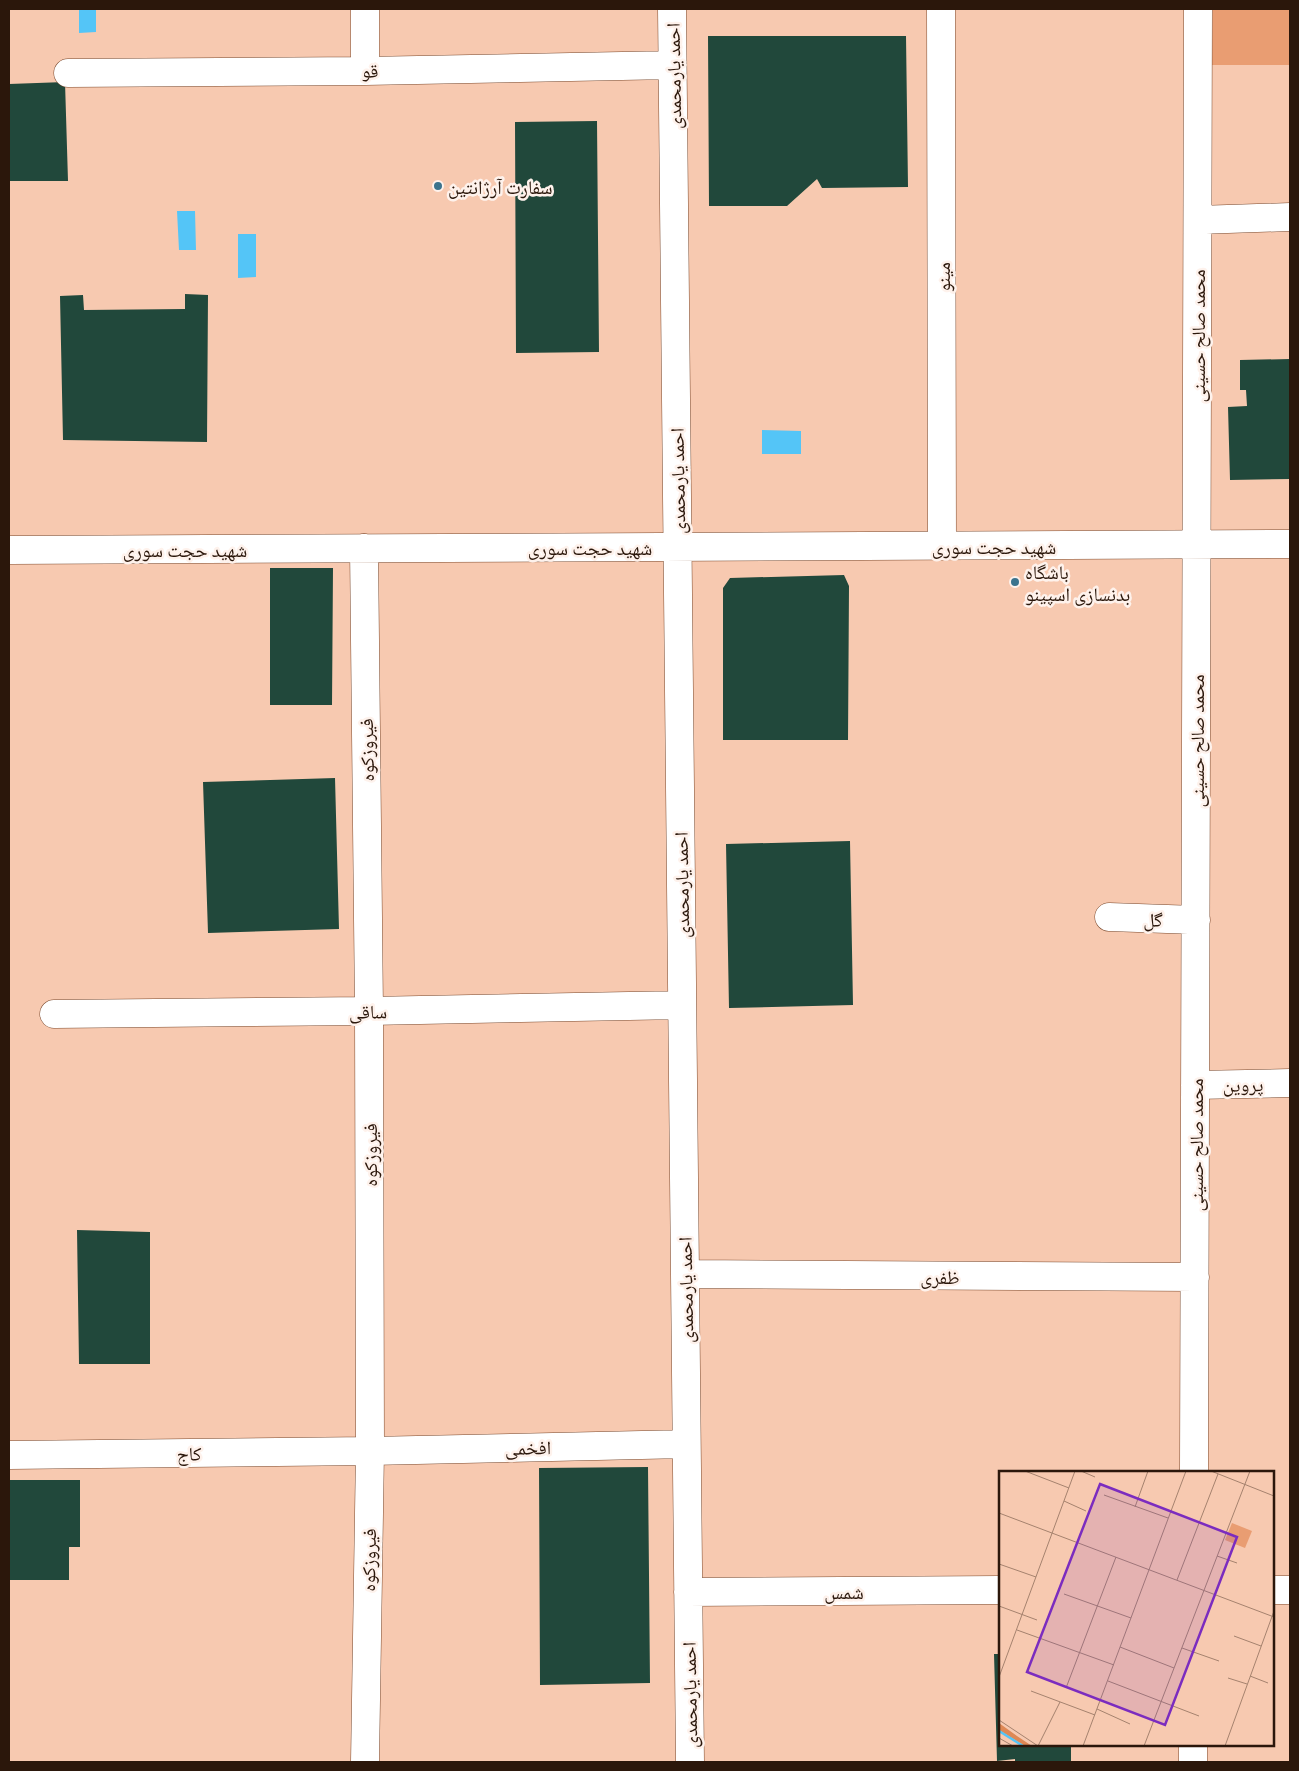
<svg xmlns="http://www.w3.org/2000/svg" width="1299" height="1771" font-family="'Titillium Web','Noto Naskh Arabic',sans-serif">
<rect width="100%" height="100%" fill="#f7c9b0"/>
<path fill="#e99d72" d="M1213,9h77v56h-78z"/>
<path fill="#54c5f7" d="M79,9h17v23l-17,1z
M177,211h18l1,39h-17z
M238,234h18v43l-18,1z
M762,430l39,1v23h-39z"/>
<path fill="#21483b" d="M708,36h198l2,151 -86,1 -5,-9 -30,27h-78z
M65,82l3,99h-59v-97z
M597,121l2,231 -83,1 -1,-231z
M185,294l23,1 -1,147 -144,-2 -3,-144 23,-1 1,15 101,-1z
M1290,359v120l-60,1 -2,-73 19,-1 -1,-16h-6v-30z
M270,568h63l-1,137h-62z
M844,575l5,11 -1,154h-125v-152l7,-10z
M335,778l4,151 -131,4 -5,-151z
M850,841l3,164 -124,3 -3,-164z
M77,1230l73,2v132h-71z
M648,1467l2,216 -110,2 -1,-217z
M9,1480h71v67h-11v33h-60z
M994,1654h6v91h71v17h-56v-3l-18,2z"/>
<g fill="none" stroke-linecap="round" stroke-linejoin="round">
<defs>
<path id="minor" d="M365,9v62
M672,9l18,1753
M941,9l1,537
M68,73l297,-2 307,-6
M1198,220l92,-3
M364,548l5,463 1,440 -5,311
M9,550l1281,-6
M1109,917l87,3
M54,1014l315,-3 313,-6
M1195,1085l95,-2
M685,1274l510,3
M9,1455l361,-4 316,-7
M1194,1472l4,-1463
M1273,1590h17
M688,1592l312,-2
M1193,1762v-17"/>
</defs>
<use href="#minor" stroke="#7b4a2e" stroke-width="29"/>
<use href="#minor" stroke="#fff" stroke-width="28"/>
</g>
<g fill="#3b738d" stroke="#fef2ec" stroke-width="2">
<circle cx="438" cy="186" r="5"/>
<circle cx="1015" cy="582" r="5"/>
</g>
<g text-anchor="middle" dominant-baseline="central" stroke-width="5" stroke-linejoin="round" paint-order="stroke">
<g font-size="19" fill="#2b170b" stroke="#fef2ec">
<text transform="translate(370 70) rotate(-1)">قو</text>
<text transform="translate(673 76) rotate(-91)">احمد یارمحمدی</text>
<text transform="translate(942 277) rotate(-90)">مینو</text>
<text transform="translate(1197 336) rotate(-90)">محمد صالح حسینی</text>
<text transform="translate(677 481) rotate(-91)">احمد یارمحمدی</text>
<text x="994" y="546">شهید حجت سوری</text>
<text x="590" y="547">شهید حجت سوری</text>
<text x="185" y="549">شهید حجت سوری</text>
<text transform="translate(1196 741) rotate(-90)">محمد صالح حسینی</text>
<text transform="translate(366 750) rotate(-91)">فیروزکوه</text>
<text transform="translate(681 885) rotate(-91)">احمد یارمحمدی</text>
<text transform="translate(1153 919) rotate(2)">گل</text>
<text transform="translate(368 1011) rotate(-1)">ساقی</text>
<text transform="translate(1243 1084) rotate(-1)">پروین</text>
<text transform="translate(1195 1145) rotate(-90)">محمد صالح حسینی</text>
<text transform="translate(369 1155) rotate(-90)">فیروزکوه</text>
<text x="940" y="1276">ظفری</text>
<text transform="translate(685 1290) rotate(-91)">احمد یارمحمدی</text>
<text transform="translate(528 1447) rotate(-1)">افخمی</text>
<text transform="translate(189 1453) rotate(-1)">کاج</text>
<text transform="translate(368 1560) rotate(-89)">فیروزکوه</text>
<text x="844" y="1591">شمس</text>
<text transform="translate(689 1695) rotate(-91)">احمد یارمحمدی</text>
</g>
<g font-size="19" fill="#2b170b" stroke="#fef2ec" text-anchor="start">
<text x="448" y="186">سفارت آرژانتین</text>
<text x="1025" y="571">باشگاه<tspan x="1025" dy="22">بدنسازی اسپینو</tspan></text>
</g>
</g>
<g transform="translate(999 1471)">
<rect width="275" height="275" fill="#f7c9b0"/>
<path d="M233,52l20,8 -7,17 -20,-8z" fill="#e99d72"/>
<path d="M0,252l18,13 15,10h-7l-26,-16z" fill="#de8855"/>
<path fill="none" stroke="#54c5f7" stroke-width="2.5" d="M0,260l24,15"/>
<path fill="none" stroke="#a5826e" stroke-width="1" d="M26,0l44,17M82,0l14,6M212,0l63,25M105,24l64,23M65,30l22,10M136,36l13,-36M0,42l275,104M218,85l20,7M0,93l37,13M178,109l41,-106M65,123l67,24M0,135l38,14M18,159l97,35M235,165l27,10M121,176l54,21M183,177l37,13M251,205l18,7M0,206l76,-206M229,207l19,6M109,210l91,35M67,217l50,-131M32,220l64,24M98,238l33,15M0,249l39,26 22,-44M0,267l14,8M84,275l103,-275M145,275l106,-275M226,275l49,-135"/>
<path fill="#7b2cbf" fill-opacity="0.15" stroke="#7b2cbf" stroke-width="2.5" d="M101,13l137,53 -72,188 -138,-53z"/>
<rect width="275" height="275" fill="none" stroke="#2b170b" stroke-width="2.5"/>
</g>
<rect width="1299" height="1771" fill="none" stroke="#2b170b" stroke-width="20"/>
</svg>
